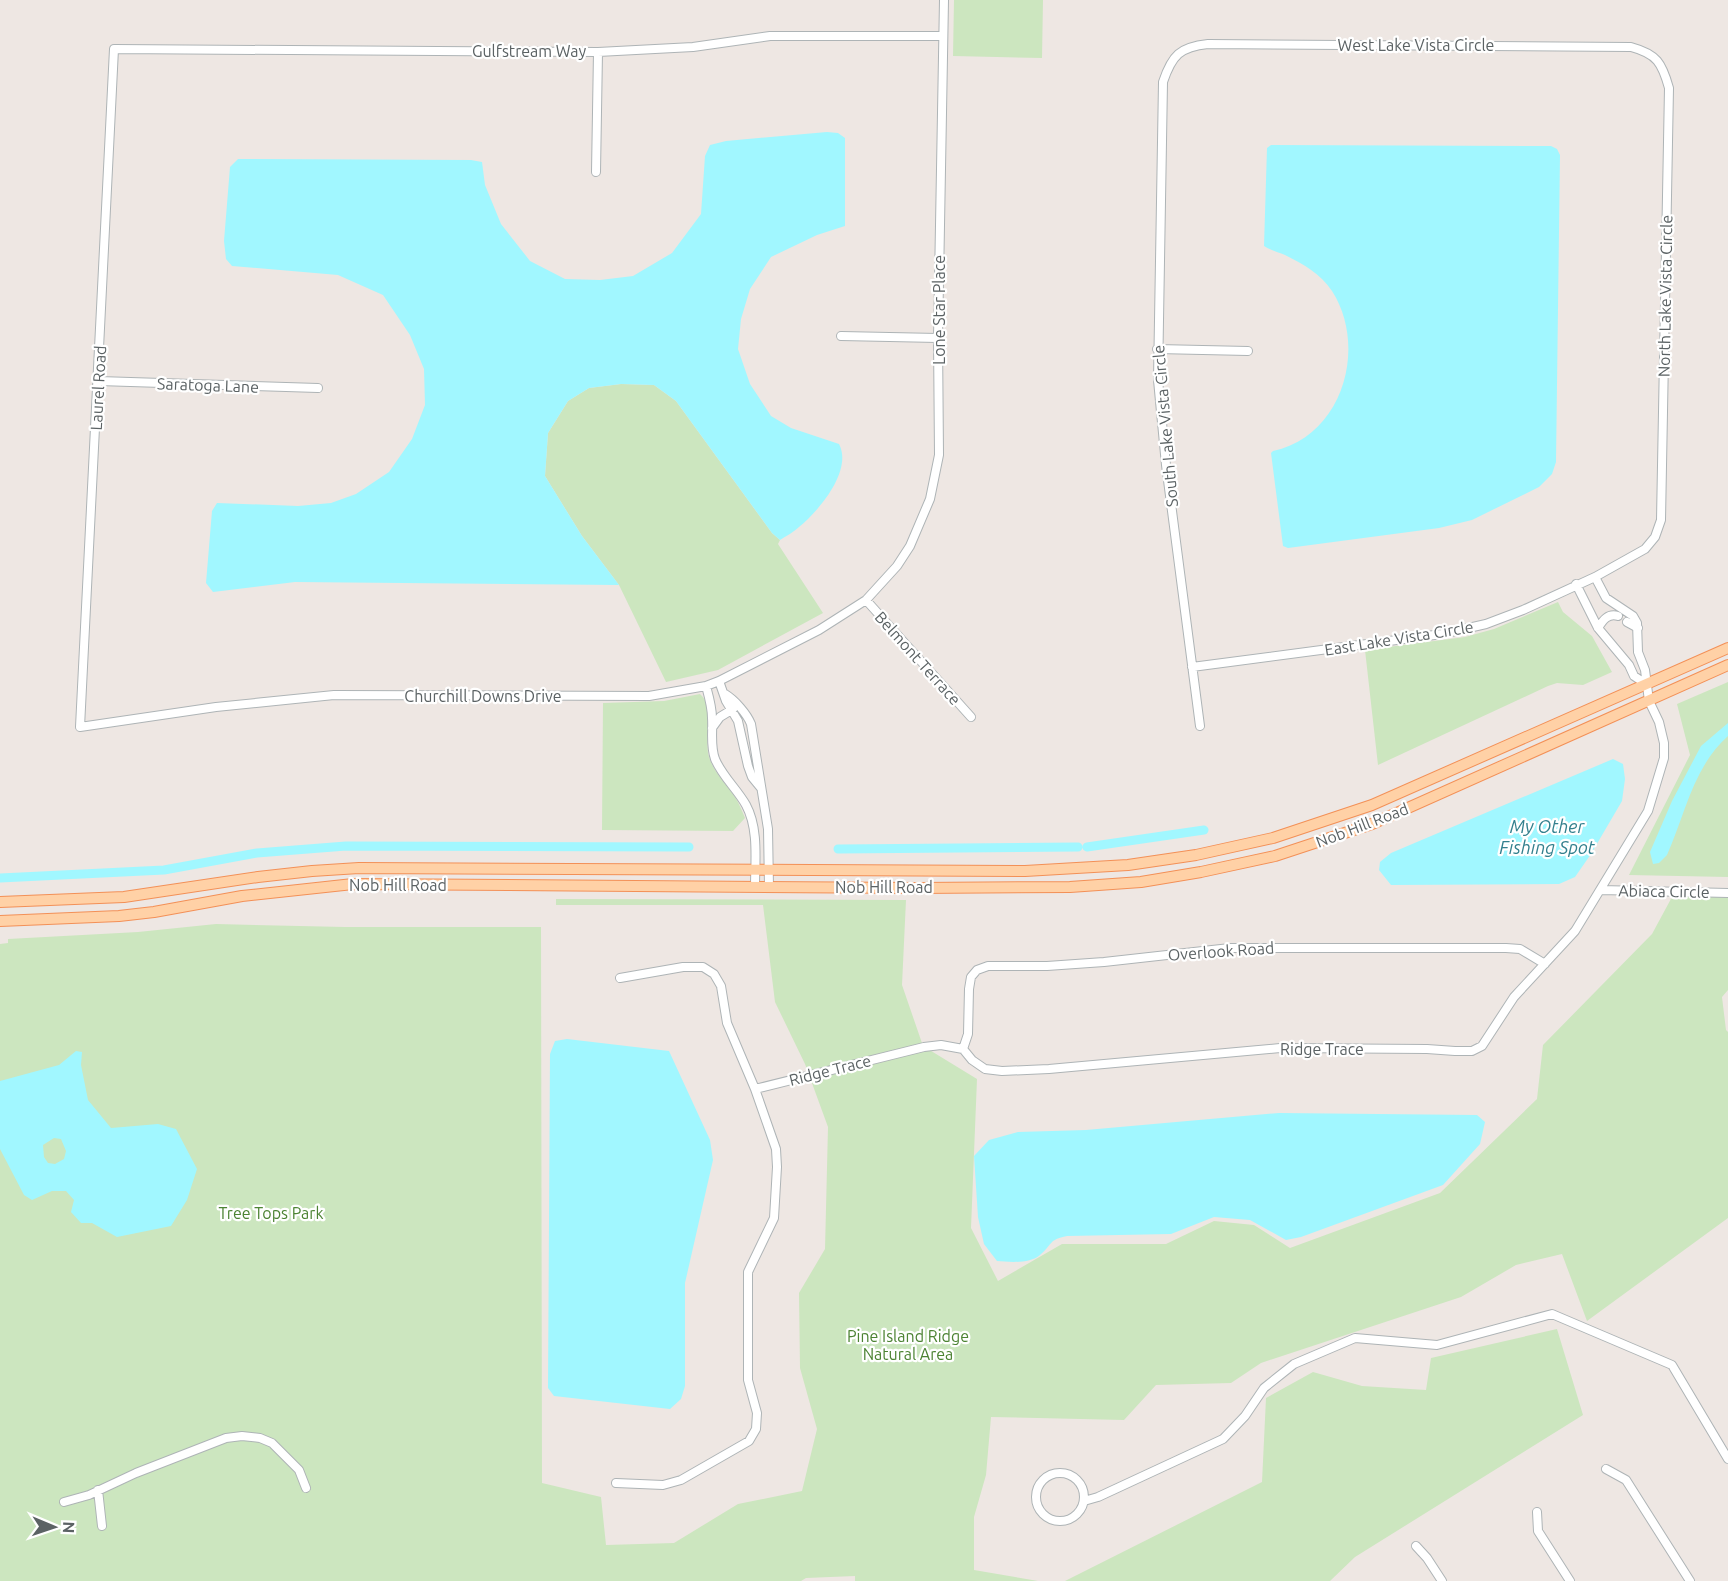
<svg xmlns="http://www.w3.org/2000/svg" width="1728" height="1581" font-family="Ubuntu,sans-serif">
<rect width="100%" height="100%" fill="#eee7e3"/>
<path fill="#cce6bf" d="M954,0h89l-1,58 -89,-2z
M621,384l33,1 22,16 96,132 8,7 -2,4 45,69 -105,57 -52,12 -47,-97 -37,-49 -37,-60 3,-43 20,-32 21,-13z
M1558,602l5,10 29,24 20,36 -29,13 -26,-2 -9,3 -170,79 -13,-115 100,-13 29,-8z
M1728,682v195l-99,-2 61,-120 -13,-51z
M700,694c16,14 5,40 8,59 4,18 17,29 27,44 4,6 7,14 10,21l-12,13 -131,-1 1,-127 61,-2z
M1672,897h56v93l-6,7 4,33 2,2v186l-141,103 -25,-67 -46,11 -55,32 -200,66 -30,20 -75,2 -32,35 -133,-3 -5,58 -12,42v53l64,11h-183v-5l-49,2 -5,3h-801v-637l8,-1v-4l130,-7 78,-8 129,3h196l1,556 59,14 5,48 68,-2 64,-39 64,-13 15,-62 -17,-61 -1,-75 26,-44 3,-122 -23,-63 -30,-62 -12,-97h-207v-6l350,1 -4,85 21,61 54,33 -6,149 27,53 64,-37h104l48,-23 40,4 36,23 150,-55 97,-94 6,-54 109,-111z
M1557,1329l26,86 -228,142 -25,24h-265l197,-99 4,-84 47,-26 49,14 64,4 5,-32z"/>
<path fill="#a1f7ff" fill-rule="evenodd" d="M827,132l11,1 7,5v88l-28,9 -46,22 -21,32 -9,30 -3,30 12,35 21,32 20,12 48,16c14,26 -20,67 -40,83 -5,5 -13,9 -19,13l-8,-7 -96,-132 -22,-16 -33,-1 -32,4 -21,13 -20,32 -3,43 37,60 37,49 -324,-3 -82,10 -7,-9 6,-72 5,-8 81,3 33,-3 25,-9 33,-22 23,-33 13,-34 -1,-36 -14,-34 -27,-40 -45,-20 -106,-9 -6,-7 -2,-18 6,-74 8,-8 233,1 11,2 3,23 16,39 29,37 35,18 35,1 33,-4 39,-23 29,-39 4,-58 5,-11 16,-4z
M1271,145l280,1 6,3 3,6 -4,307 -4,12 -13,13 -67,33 -33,8 -151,20 -5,-2 -12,-93 2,-2c70,-15 95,-104 59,-160 -11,-17 -29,-27 -47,-36 -7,-3 -15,-5 -21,-9l3,-98z
M1728,723v13c-35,31 -43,79 -61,119l-8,8 -6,1 -3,-12 22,-51 29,-55z
M1613,759l10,5 2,15 -3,22 -31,53 -16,23 -16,7 -168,1 -12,-15 1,-8 11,-9z
M567,1039l102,12 41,89 3,20 -28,123v103l-4,13 -11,10 -116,-13 -6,-8 2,-334 5,-13z
M76,1051l6,1 -1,13 7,35 23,28 47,-4 18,5 21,40 -10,31 -16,26 -54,11 -25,-14h-11l-10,-11 3,-12 -8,-9h-14l-20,9 -8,-5 -24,-46v-68l59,-16zM54,1138l7,1 5,12 -2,8 -9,5 -7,-1 -4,-6 -1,-12z
M1279,1113l198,2 8,7 -5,22 -37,41 -142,52 -15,3 -36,-20 -36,-3 -43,17 -104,2c-19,4 -14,8 -27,19 -10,9 -31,7 -43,6l-13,-17 -6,-27 -4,-61 15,-16 29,-8 68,-2z"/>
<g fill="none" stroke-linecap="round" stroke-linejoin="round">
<path stroke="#a1f7ff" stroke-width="9" d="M1087,847l117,-17
M838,849l240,-2
M0,878l164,-8 93,-17 89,-7 343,1"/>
<defs>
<path id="minor" d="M943,36h-173l-77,11 -95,5 -484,-3 -34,678 136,-20 118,-12 315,1 57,-10 13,-5 100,-51 47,-30 31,-34 13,-20 20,-47 9,-44 -1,-117 6,-338
M596,172l2,-120
M841,336l97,2
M1157,349l91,2
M99,381l219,7
M1576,584l22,44 31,37 5,11 12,8
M866,600l105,117
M1627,622l11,6
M1598,628c5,-8 10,-15 20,-12
M1192,667l250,-33 44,-10 37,-14 72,-33 50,-28 10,-12 6,-17 8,-432c-7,-25 -12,-34 -38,-41l-423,-3c-28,3 -36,11 -45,38l-5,298 8,85 34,261
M719,681l7,20 12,20 10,45 4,11 9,11
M706,686c3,11 6,21 6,32 1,14 -2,27 3,41 7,17 22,30 31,46 13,24 9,56 9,82
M725,694c10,6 22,20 26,30l17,105 1,58
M712,728l8,-11 13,-8
M1601,890l127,3
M963,1049l5,-15 1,-45 2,-12 6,-7 11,-4h59l57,-4 126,-14h276l14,1 25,15
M755,1089l169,-42 17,-2 22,4 9,11 13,9 17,2 47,-2 231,-21 147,1 28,2h17l10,-5 32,-49 61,-66 73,-120 16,-53v-15l-5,-21 -10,-21 -4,-31 -7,-18 -1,-29 -4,-7 -27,-18 -11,-21
M1606,1469l20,11 64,101
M1036 1497a24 24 0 1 1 48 0a24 24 0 1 1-48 0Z
M616,1483l47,2 18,-5 68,-39 7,-12 1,-16 -9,-33v-108l26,-54 3,-51 -1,-18 -21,-60 -28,-66 -6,-37 -7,-12 -11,-7h-20l-63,11
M98,1490l4,36
M1084,1501l14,-4 125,-58 22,-23 19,-28 30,-24 61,-26 82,7 115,-31 120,51 56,94
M64,1502l25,-7 47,-22 90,-35 16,-2 18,2 12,5 27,27 7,18
M1537,1512l1,19 32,50
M1416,1546l11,12 15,23"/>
<path id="major" d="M0,902l124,-5 134,-20 54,-6 47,-3 666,3 103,-6 68,-10 77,-17 99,-33 356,-157
M0,921l119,-5 35,-4 88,-16 111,-12 565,4 152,-1 71,-5 60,-10 74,-16 97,-32 356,-159"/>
</defs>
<use href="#minor" stroke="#aeb4b6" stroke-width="10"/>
<use href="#major" stroke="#f39057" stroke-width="12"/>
<use href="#minor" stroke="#fff" stroke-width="8"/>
<use href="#major" stroke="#ffd1a6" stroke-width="10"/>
</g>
<g text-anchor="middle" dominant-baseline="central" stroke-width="4.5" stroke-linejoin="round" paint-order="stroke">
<g font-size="16" fill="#5b6264" stroke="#fff">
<text x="1416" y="45">West Lake Vista Circle</text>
<text x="529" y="51">Gulfstream Way</text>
<text transform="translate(1665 296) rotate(-89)">North Lake Vista Circle</text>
<text transform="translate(939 310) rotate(-90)">Lone Star Place</text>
<text transform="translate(208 385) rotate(2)">Saratoga Lane</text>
<text transform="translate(98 388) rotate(-87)">Laurel Road</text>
<text transform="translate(1165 426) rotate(-95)">South Lake Vista Circle</text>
<text transform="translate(1399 638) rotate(-9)">East Lake Vista Circle</text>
<text transform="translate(918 658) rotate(48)">Belmont Terrace</text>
<text x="483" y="696">Churchill Downs Drive</text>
<text transform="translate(1362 825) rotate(-21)">Nob Hill Road</text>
<text x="398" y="885">Nob Hill Road</text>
<text x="884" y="887">Nob Hill Road</text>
<text transform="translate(1664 891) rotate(1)">Abiaca Circle</text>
<text transform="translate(1221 951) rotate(-4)">Overlook Road</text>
<text x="1322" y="1049">Ridge Trace</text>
<text transform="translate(830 1070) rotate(-14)">Ridge Trace</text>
</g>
<g font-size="16" fill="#4c8333" stroke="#fff">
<text x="271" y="1213">Tree Tops Park</text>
<text x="908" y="1336">Pine Island Ridge<tspan x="908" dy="18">Natural Area</tspan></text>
</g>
<g font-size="18" font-style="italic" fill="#33808e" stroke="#fff">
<text x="1547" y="826">My Other<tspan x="1547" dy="21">Fishing Spot</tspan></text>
</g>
</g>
<g transform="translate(54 1527) rotate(92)" stroke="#ffffff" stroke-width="4.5" paint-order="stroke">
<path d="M0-4.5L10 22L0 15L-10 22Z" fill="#5b6264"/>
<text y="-9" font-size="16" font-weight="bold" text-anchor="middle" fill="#5b6264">N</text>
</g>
</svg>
